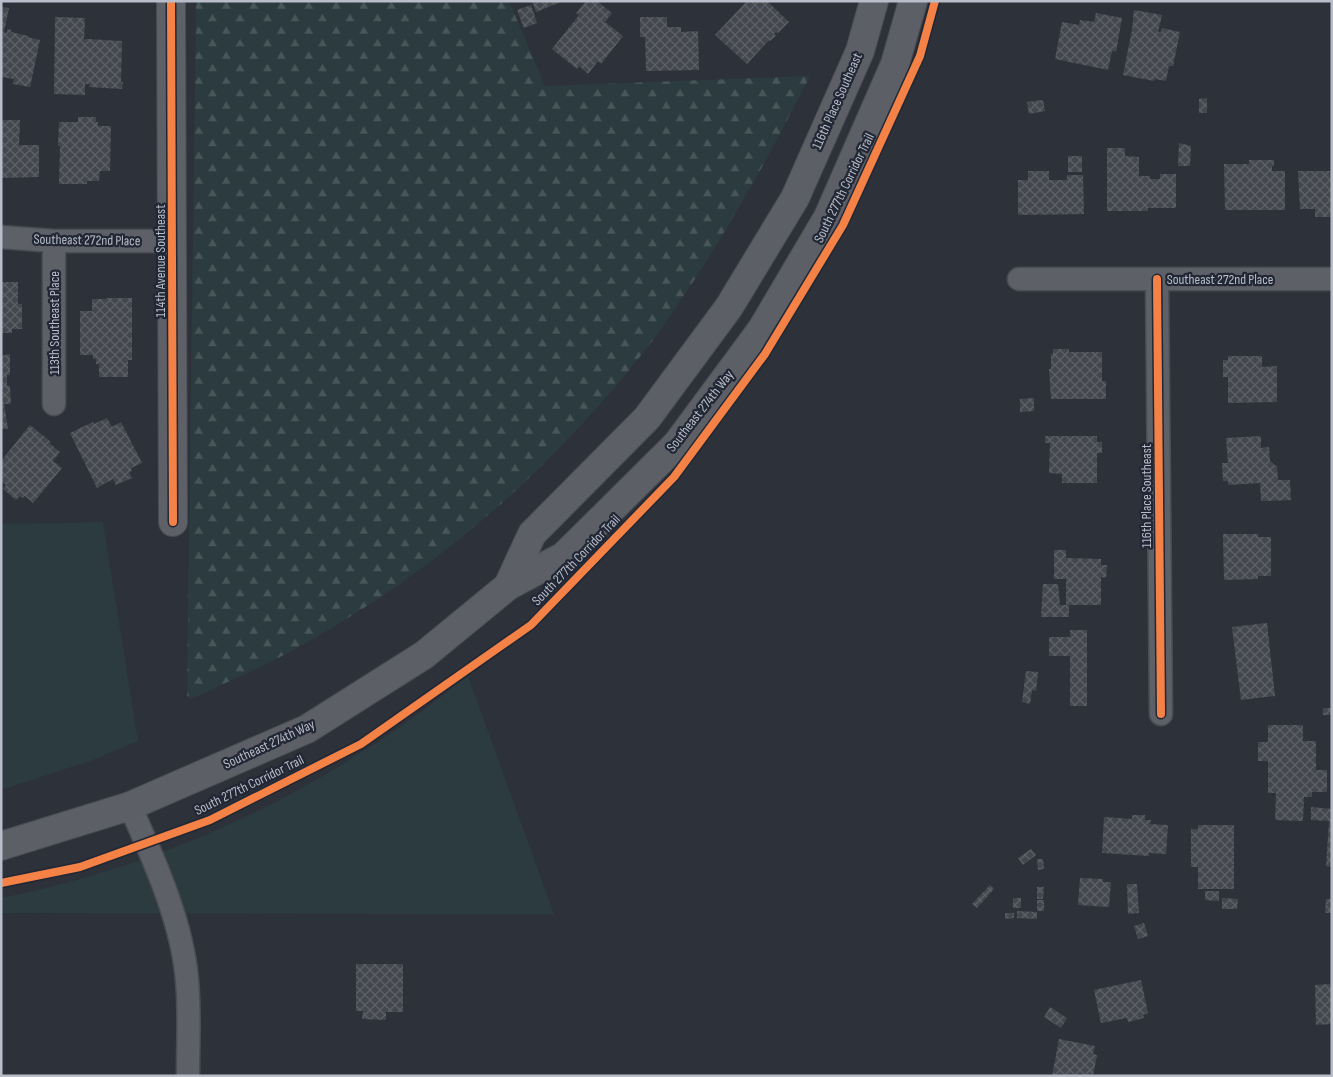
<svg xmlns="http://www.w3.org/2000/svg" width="1333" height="1077" font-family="'Sofia Sans Condensed',sans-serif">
<defs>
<pattern id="forest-firs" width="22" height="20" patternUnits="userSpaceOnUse" patternTransform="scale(1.25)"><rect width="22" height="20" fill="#2b3b3f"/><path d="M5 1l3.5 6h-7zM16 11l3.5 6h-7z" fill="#485559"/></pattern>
<pattern id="building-cross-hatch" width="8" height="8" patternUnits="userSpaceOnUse" patternTransform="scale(1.25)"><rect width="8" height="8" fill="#44484e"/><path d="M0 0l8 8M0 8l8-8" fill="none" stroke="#5d6066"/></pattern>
</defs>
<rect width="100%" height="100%" fill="#2d3139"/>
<path fill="#2b3b3f" d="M103,522l35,219 -45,19 -92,30v-266z
M468,676l86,238 -553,-1v-15c126,-25 251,-75 359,-145 38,-23 73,-50 108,-77z"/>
<path fill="url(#forest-firs)" d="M196,1h313l36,85 265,-10c-37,73 -76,144 -121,212 -11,16 -22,33 -33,48 -98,129 -221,237 -363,314 -33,18 -68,33 -102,49l-4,-2z"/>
<path fill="url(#building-cross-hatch)" d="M532,1h31l-27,11z
M586,1h11l15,12 -7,9 18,14 -22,28 -3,-3 -10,13 -9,-8 -2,3 -25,-20 27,-34 -3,-2z
M747,1h20l22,21 -11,11 -2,-1 -2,2 2,2 -6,5 -1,-1 -22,24 -32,-29z
M531,5l6,18 -13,5 -7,-18z
M1,7l8,1 -5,24 3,1v-4l4,1v2l17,4 -1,1 13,3 -10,47 -17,-3 1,-5 -13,-2z
M1134,10l28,5 -4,17h3l1,-4 18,4 -7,34h-4l-3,15 -11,-2 -1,2 -31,-6 9,-45z
M1096,13l26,5 -6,34 -4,-1 -4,19 -53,-11 7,-37 17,3 1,-5 14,2z
M55,17l30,1 -1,22 3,-1 35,2 -1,41h2l-1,7 -33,-2 1,-3h-5v11l-31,-1z
M640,17h27v10h14v5l17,-1 1,39 -53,1 -1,-34h-5z
M1207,98v15h-8v-14z
M1043,100l2,11 -16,3 -2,-12z
M78,117h18v5h2v4h13l-1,45h-10l-1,10h-12v3h-28l1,-38h-2l1,-24h19z
M1,120h19l-1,25h20v32l-38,1z
M1179,143l12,3 -1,20h-12z
M1107,148h18v8l14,1v19h11v3h10v-5h16v34h-28v3h-41z
M1068,156h14v16h-14z
M1249,160h25v6h-2v5h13v39h-60l-1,-46h25z
M1028,171h21v9h18v-5h16l1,39 -66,1v-35h10z
M1298,171h34v46h-17v-8h-15z
M1,282h17v22h4v25h-10v4h-11z
M106,298h26v62h-4v17h-29v-13h-3v-5h-3v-4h-13v-44h12v-12h14z
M1053,349h16v3h33v29h4v18h-55l-2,-30h2v-15h2z
M10,354v21h-3v11h3l1,18h-7l4,25h-7v-73z
M1228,356h34v11l15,-1v36l-49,1v-26h-5v-17h5z
M1034,398v13l-14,1v-13z
M107,418l5,9 9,-5 21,41 -11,5 1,3 -3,1 3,6 -16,7 -3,-6 -16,9 -27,-55 23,-11 1,2z
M30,425l21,17 -2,1 11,9 -7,9 9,7 -29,35 -8,-7 -3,2 -2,-2 -4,4 -13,-11 3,-4 -5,-4v-20z
M1045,436h52v6h5v11h-5v30h-35v-9l-13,-1 1,-30h-5z
M1261,436v12l8,-1 1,14 7,6 1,13h12l1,20 -30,1 -1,-18 -32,2v-4h-5l-1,-18h6l-2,-25z
M1223,534h35v3h13v39h-13v3l-34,1z
M1054,550h12v8l35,1v6h6l-1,13 -5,-1v28h-32v12h-28l2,-33h15l2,21h6v-26h-12z
M1267,623l8,73 -34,4 -9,-73z
M1070,630h17v76h-17v-50h-21v-19h21z
M1026,671l12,1 -2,19 -4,-1 -2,14 -8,-2z
M1323,708h9v7h-9z
M1268,725h35v16h13v29h11v22h-15v5h-8l-1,24 -28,-1 1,-27h-8v-32h-10v-19h10z
M1311,807l21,2v58l-6,-1 3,-45 -18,-1z
M1132,815h13v5h6l-1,4 18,1 -2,29 -17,-1v3l-47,-3 2,-36 28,2z
M1198,825h36v64h-36v-22h-7v-38h7z
M1031,849l5,6 -13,10 -5,-7z
M1037,859h6l1,10 -6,1z
M1080,878l23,1v3h8l-2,25 -31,-2z
M1127,884h10l2,29 -11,1z
M990,885l4,4 -17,19 -5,-4z
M1037,887h7l-1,12h-6z
M1205,891h14v10l-14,-1z
M1013,898h8v10h-8z
M1222,898l16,1 -1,10h-15z
M1326,899h6v14h-7z
M1037,900h7v11h-7z
M1017,911l20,1v7l-20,-1z
M1005,913h9v5l-9,1z
M1144,923l4,13 -10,3 -4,-13z
M356,964h47v48h-17v8l-24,-1 1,-8h-7z
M1141,980l7,33 -5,2 1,3 -16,4 -1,-4 -26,5 -7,-33z
M1330,984l2,5v35l-16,1 -1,-40z
M1050,1007l17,11 -6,10 -17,-11z
M1059,1039l36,7 -2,8 4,1 -4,21h-41z"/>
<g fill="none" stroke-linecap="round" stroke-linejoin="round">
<defs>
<path id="minor" d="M1,237l53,4h118
M54,241v163
M1019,279h313
M1157,279l4,435
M130,806c24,54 52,115 57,174 3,31 1,64 1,96"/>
<path id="tertiary" d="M171,1l2,521"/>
<path id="secondary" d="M508,586l24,-52 115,-116 82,-111 66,-109 65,-147 14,-50
M1,846l129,-40 177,-77 117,-74 84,-69 56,-30 113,-112 85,-115 66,-112 67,-153 18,-63"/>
</defs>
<use href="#minor" stroke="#494c52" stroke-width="25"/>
<use href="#tertiary" stroke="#494c52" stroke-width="30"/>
<use href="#secondary" stroke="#494c52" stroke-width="30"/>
<use href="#minor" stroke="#5d6067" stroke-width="22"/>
<use href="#tertiary" stroke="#5d6067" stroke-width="28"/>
<use href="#secondary" stroke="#5c5f66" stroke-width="28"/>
<defs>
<path id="cycleway" d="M171,1l2,521
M1157,279l4,435
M1,883l79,-16 130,-47 151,-76 170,-119 143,-148 91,-123 78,-129 77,-169 15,-55"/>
</defs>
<use href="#cycleway" stroke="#212734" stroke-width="11"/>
<use href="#cycleway" stroke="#f48246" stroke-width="8"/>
</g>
<g text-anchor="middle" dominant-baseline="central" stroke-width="4.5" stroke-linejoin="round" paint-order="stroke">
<g font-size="14" fill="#b8bdc9" stroke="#212734">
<text transform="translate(837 101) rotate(-66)">116th Place Southeast</text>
<text transform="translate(844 188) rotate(-64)">South 277th Corridor Trail</text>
<text transform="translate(87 240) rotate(1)">Southeast 272nd Place</text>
<text transform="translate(160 261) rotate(-90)">114th Avenue Southeast</text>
<text x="1220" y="279">Southeast 272nd Place</text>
<text transform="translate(54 323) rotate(-90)">113th Southeast Place</text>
<text transform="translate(700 411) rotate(-52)">Southeast 274th Way</text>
<text transform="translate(1146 496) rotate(-90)">116th Place Southeast</text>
<text transform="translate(576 560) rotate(-46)">South 277th Corridor Trail</text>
<text transform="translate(269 744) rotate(-25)">Southeast 274th Way</text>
<text transform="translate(249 785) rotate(-26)">South 277th Corridor Trail</text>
</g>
</g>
<rect width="1333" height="1077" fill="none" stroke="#b8bdc9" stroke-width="5"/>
</svg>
